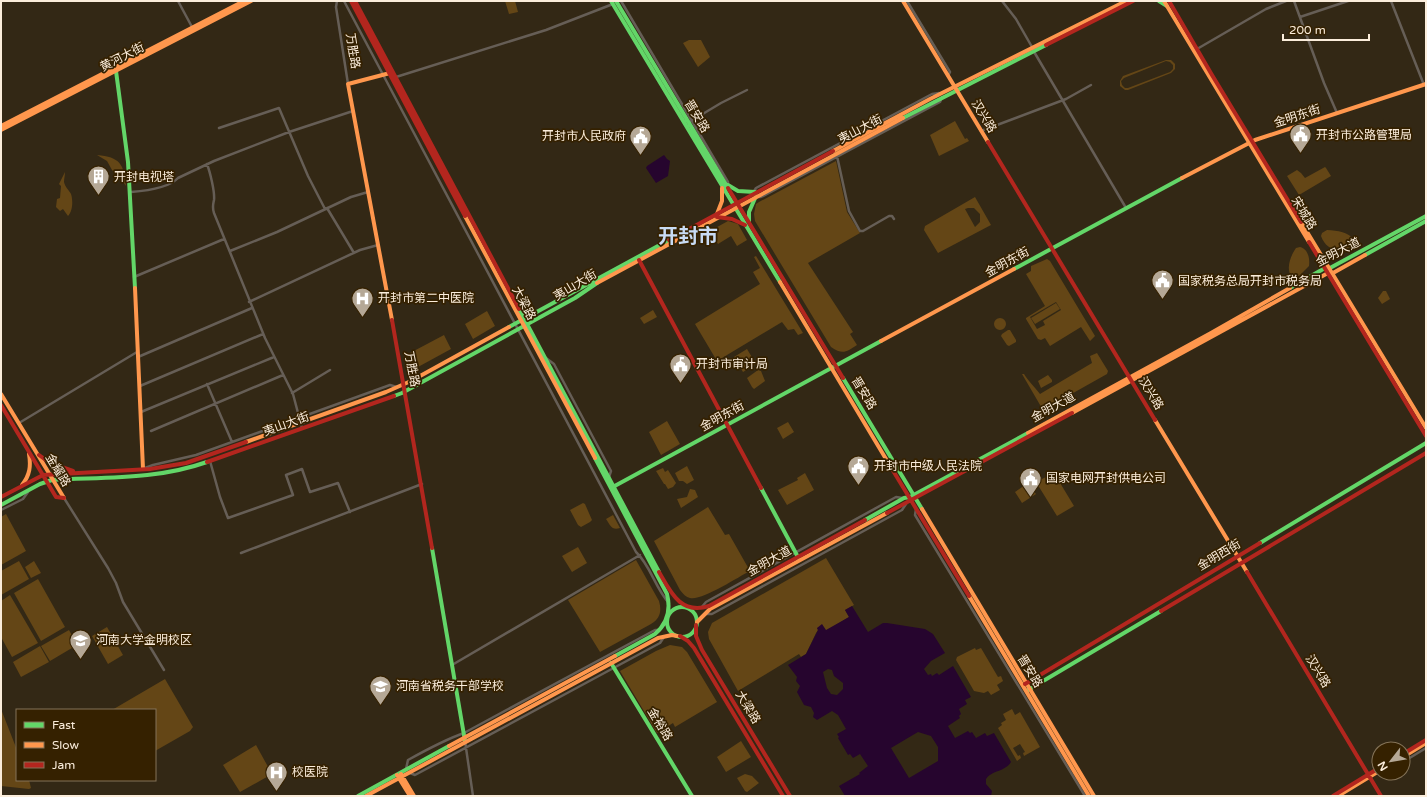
<svg xmlns="http://www.w3.org/2000/svg" width="1427" height="797" font-family="'Varela Round','Noto Sans SC',sans-serif">
<rect width="100%" height="100%" fill="#332815"/>
<path fill="#644616" fill-rule="evenodd" d="M505,1h10l3,11 -9,2z
M689,40h12l9,17 -12,10 -15,-24z
M1166,60h5l4,4v5l-4,4 -43,17h-3l-5,-4v-5l3,-5zM1166,61l4,1 3,3v4l-3,3 -42,16h-3l-3,-3 -1,-4 3,-3z
M955,121l10,18 2,-1 2,3 -30,15 -9,-21z
M97,155c23,2 27,9 29,31l-7,-10 -7,-6 -5,-9z
M836,161l11,51 13,21 -52,30 45,69 -3,2 7,11c-11,7 -14,10 -26,2l-76,-126 -1,-7 2,-10 3,-2z
M1325,167l1,1 5,8 -32,19 -12,-19 10,-6 4,3 4,5z
M65,172c0,3 -1,7 -1,10 1,5 5,8 7,12 2,6 2,17 -3,22l-5,-7 -3,2 -4,-4 1,-8 3,-1 1,-12 -2,-2z
M975,197l16,28 -53,28 -14,-23 1,-4zM968,208h6l6,6v8l-5,5 -10,-18z
M728,221l10,3 9,16 -10,6 -6,-10 -13,8 -8,-13z
M1327,230c11,1 21,1 28,11l-1,4c-13,8 -27,7 -33,-9l1,-3z
M1300,247c8,2 10,11 9,19l-10,10 -7,1c-7,-8 -1,-22 4,-29z
M756,256l47,77 -5,2 -4,-6 -6,1 -6,-8 -65,39 -22,-37 65,-40 -7,-12 7,-4 -6,-11z
M1047,259l3,2 45,75 -5,5 -9,-14 -31,19 -5,-8 -4,2 -3,-1 -12,-20v-1l19,-12 -19,-32 5,-3v-5zM1056,302l5,8 -18,11 2,4 -8,4 -7,-12z
M1383,291h3l4,8 -8,5 -4,-6z
M1056,303l4,6 -25,15 -4,-6z
M653,310l4,7 -13,7 -4,-6z
M487,311l8,15 -22,13 -8,-15z
M994 324a6 6 0 1 1 12 0a6 6 0 1 1-12 0Z
M1008,330h2l6,10v2l-7,4 -2,-1 -6,-9 1,-2z
M444,335l7,14 -33,18 -7,-3 -1,-11z
M747,349l9,15 -13,8 -9,-15z
M1097,353l11,18 -1,3 -64,36 -21,-36h2c4,7 11,13 16,20l52,-31 -2,-7z
M758,370l3,1 4,10 -11,8 -2,-2 -5,-9z
M1048,375l4,5v2l-11,6 -3,-7z
M667,421l13,23 -19,11 -12,-23z
M788,422l6,10 -11,7 -6,-11z
M687,466l7,14 -7,4 -4,-3h-4l-4,-8z
M663,468l2,4 3,-2 8,13 -3,4 -5,2 -3,-5h-1l-8,-13z
M805,473l9,17 -27,15 -9,-15 20,-10 -1,-2z
M1054,473l20,33 -17,10 -21,-34z
M1028,483l8,11 -14,9 -7,-11z
M690,489l5,1 3,7 -17,11 -4,-9 10,-2z
M583,503l2,1 7,16 -2,2 -9,5 -3,-2 -8,-15z
M708,507l17,28 4,-1 21,37c-12,6 -48,30 -60,27 -4,-1 -7,-4 -10,-8l-26,-49z
M6,514l20,37 -25,14v-48z
M613,515l7,13c-8,3 -10,-3 -14,-9z
M578,547l9,16 -15,9 -10,-16z
M826,558l28,47 -9,5 4,7 -23,14 -9,-3 1,2 -2,3 -10,21 -5,3 -2,-3 -61,37 -29,-52 -1,-7 4,-9z
M636,560l23,41c3,10 1,18 -8,23l-51,28 -32,-52z
M19,561l10,18 -28,16v-24z
M34,561l7,12 -10,5 -6,-11z
M38,579l27,48 -24,14 -27,-48z
M10,595l28,48 -26,14 -11,-20v-36z
M107,627l16,28 -15,9 -16,-28z
M69,630l8,15 -27,16 -9,-15z
M670,645l12,2 5,5 30,50 -42,25 -2,-4 -16,10 -37,-62 36,-20z
M40,646l9,16 -28,15 -8,-15z
M975,648l1,2 5,-2 17,29 3,-1 2,5 -6,4 3,5 -9,5 -3,-4 -4,2 -10,-2 -18,-31 1,-3z
M165,679l28,48 -3,4 -35,20v-41h-43z
M1,709l16,41v30h12l2,8 -2,1 -28,-3z
M1012,709l3,6 5,-3 20,35 -16,9 -1,-3 2,-1 -5,-8 -7,4 5,8 2,-1 1,3 -4,3 -19,-33 4,-3 -1,-2 5,-3 -3,-6z
M741,741l10,16 -25,15 -9,-15z
M256,745l16,29 -32,18 -17,-27z
M745,774l7,2 7,7 -12,9 -2,-1 -8,-13z"/>
<path fill="#26052e" fill-rule="evenodd" d="M664,155l3,4 3,2 -2,15 -12,7 -10,-15 1,-2z
M852,606l16,26 15,-9h4l38,6 8,5 12,19 -14,8 -7,8 4,6 3,-1 1,2 5,-3 2,2 14,-9 18,31 -6,3 2,4 -8,5 2,5 -2,2 1,2 -12,8 7,12 13,-7 2,2 2,-1 4,6 9,-5 2,3 7,-3 17,29c-6,10 -19,8 -25,17v5l6,7 -1,5h-146l-6,-10 21,-12 -1,-1 9,-7 -8,-12 -7,4 -3,-4 -2,1 -10,-17 1,-1 -2,-3 9,-5 -8,-14 -6,-4 -15,9 -4,-3 1,-4 -3,-6 -7,-2 -7,-13 3,-6 -4,-5 1,-4 -9,-12 18,-11 12,-24 -1,-2 5,-4 4,6 23,-13 -4,-7zM828,669l4,1 2,6 9,7v6l-6,6 -6,-1 -4,-6 -4,-16zM918,732l13,4 7,11v14l-29,17 -18,-30z"/>
<g fill="none" stroke-linecap="round" stroke-linejoin="round">
<path stroke="#665e56" stroke-width="2.5" d="M178,1l14,26
M337,1l-1,6 12,77
M344,1l292,551c15,14 19,36 33,51
M621,1l107,181v3
M907,1l43,71 -2,4
M1002,1l14,18 16,28
M1294,1l30,82 13,30
M1391,1l33,84
M1300,17l48,-16
M1197,49l69,-40 20,-8
M1033,50l93,158
M396,77l150,-47 67,-26
M691,121l30,-18 26,-13
M219,128l60,-20 29,68 17,33
M981,131l85,-32 25,-14
M837,156l12,55 11,20h3l26,-15h3l2,3
M207,164c3,8 8,28 7,36 -1,5 -2,7 0,13l51,125 28,56 9,34
M131,192c13,-1 38,-4 47,-14l36,-17 75,-29 64,-21
M753,193l3,-5 176,-94 7,-1
M758,197h3l179,-95 2,-5
M327,208l27,45
M230,251l47,-19 74,-35 17,-5
M134,277l90,-38
M249,302l111,-52 18,-5
M138,357l114,-49
M546,358l8,6 57,107 -2,6
M207,384l25,58
M140,386l123,-52
M292,393l38,-23
M141,412l133,-55
M19,423l118,-71
M151,431l132,-56
M210,461l10,36 8,21 65,-23 -7,-20 16,-6 8,23 28,-9 12,29
M145,468l8,-3 43,-10 194,-70 7,2
M64,498l44,70 8,15 7,19 41,68
M916,509l-1,6 170,281
M1,510l22,-11 5,-7
M241,553l181,-69
M701,608l5,-6 190,-105 7,1
M705,614h7l190,-104 4,-6
M452,665l188,-110
M465,741l8,55
M1403,762l23,-14
M406,769l2,-9c18,-10 36,-20 56,-27l191,-103h5
M410,773l5,2 245,-132 4,-6
M1376,773h8"/>
<path stroke="#63d668" stroke-width="4" d="M611,1l169,281
M616,1l112,187
M1159,1l8,5
M116,71l12,91 7,126
M903,118l143,-73
M728,185l10,6 17,1
M749,221v-9l7,-16
M1365,255l61,-34
M1014,269l168,-91
M1290,288l35,-20h5l96,-52
M519,309l140,263
M509,327l160,-87
M843,378l79,131
M394,396l8,-3 173,-95 22,-15
M595,458l72,136c4,16 1,29 -12,40l-40,22
M611,488l270,-147
M761,488l38,71
M1,505l39,-21 12,-4c53,-3 104,0 155,-18
M865,520l39,-22 6,-1 118,-64
M1260,543l166,-100
M432,548l33,193
M667 622a15 15 0 1 1 30 0a15 15 0 1 1-30 0Z
M611,663l81,133
M1028,690l133,-79
M358,796l91,-50"/>
<path stroke="#ff974d" stroke-width="4" d="M903,1l85,141
M1164,1l145,241
M390,73l-42,11 44,236
M1,126l243,-125
M1,130l250,-129
M833,151l97,-52 196,-98
M1182,178l73,-38 171,-56
M717,214l5,-13v-13
M465,216l130,242
M1301,222l125,206
M780,282l109,182
M597,283l306,-165
M135,288l8,181
M881,341l133,-72
M1,394l63,104
M1072,413l256,-140h5l32,-18
M1155,420l92,152
M1028,433l183,-100 79,-45
M246,442l140,-50 25,-11 98,-54
M22,485c8,-10 9,-19 7,-31
M922,509l172,287
M969,596l120,200
M697,622l13,-13 177,-96
M449,746l166,-90
M1403,757l23,-14
M401,774l13,22
M397,775l13,21
M366,796l292,-158 14,-3 5,1
M1338,796l41,-25"/>
<path stroke="#b3261e" stroke-width="4" d="M351,1l114,215
M355,1l164,308
M1169,1l43,74 89,147
M1046,45l87,-44
M988,142l167,278
M728,188l115,190
M717,217l15,2 13,6
M669,240l164,-89
M1309,242l117,194
M639,260l122,228
M392,320l40,228
M1,405l55,92 8,1
M39,455l11,8 23,8
M207,462l187,-66
M889,464l80,132
M1,497l42,-22 107,-6 36,-6 60,-21
M887,513l185,-100
M659,572c12,21 22,43 50,34l156,-86
M1247,572l134,224
M1161,611l265,-158
M696,625v11l6,14 88,146
M680,636l8,5 6,7 89,148
M1025,684l235,-141
M1403,754l23,-14
M1333,796l46,-28"/>
</g>
<defs>
<symbol id="civic-pin" viewBox="-11 -11 22 30"><path d="M0 17L-7.5 6A9.5 9.5 0 1 1 7.5 6Z" fill="#b5a896" stroke="#352100"/><path d="M-.6-6.5H3V-4.5H.6V-3L4-1V1h2V6H-6V1h2V-1L-.6-3ZM-1.2 2.5V6h2.4V2.5Z" fill="#fff"/></symbol>
<symbol id="building-pin" viewBox="-11 -11 22 30"><path d="M0 17L-7.5 6A9.5 9.5 0 1 1 7.5 6Z" fill="#b5a896" stroke="#352100"/><path d="M-4-6H4V6H1V3H-1V6H-4ZM-2.5-4.3h1.7v1.8h-1.7ZM.8-4.3h1.7v1.8H.8ZM-2.5-1h1.7V.8h-1.7ZM.8-1h1.7V.8H.8Z" fill="#fff"/></symbol>
<symbol id="hospital-pin" viewBox="-11 -11 22 30"><path d="M0 17L-7.5 6A9.5 9.5 0 1 1 7.5 6Z" fill="#b5a896" stroke="#352100"/><path d="M-5-5h3v3.5h4V-5h3V5h-3V1.5h-4V5h-3Z" fill="#fff"/></symbol>
<symbol id="university-pin" viewBox="-11 -11 22 30"><path d="M0 17L-7.5 6A9.5 9.5 0 1 1 7.5 6Z" fill="#b5a896" stroke="#352100"/><path d="M0-5L7-2L0 1L-7-2ZM-4 1L0 2.5L4 1V4Q0 6-4 4Z" fill="#fff"/></symbol>
</defs>
<g fill-rule="evenodd">
<use href="#civic-pin" x="1288" y="122" width="25" height="34"/>
<use href="#civic-pin" x="628" y="124" width="25" height="34"/>
<use href="#building-pin" x="86" y="164" width="25" height="34"/>
<use href="#civic-pin" x="1150" y="268" width="25" height="34"/>
<use href="#hospital-pin" x="350" y="286" width="25" height="34"/>
<use href="#civic-pin" x="668" y="352" width="25" height="34"/>
<use href="#civic-pin" x="846" y="454" width="25" height="34"/>
<use href="#civic-pin" x="1018" y="466" width="25" height="34"/>
<use href="#university-pin" x="68" y="628" width="25" height="34"/>
<use href="#university-pin" x="368" y="674" width="25" height="34"/>
<use href="#hospital-pin" x="264" y="760" width="25" height="34"/>
</g>
<g text-anchor="middle" dominant-baseline="central" stroke-width="3.5" stroke-linejoin="round" paint-order="stroke">
<g font-size="12" fill="#fbeddb" stroke="#352100">
<text transform="translate(353 51) rotate(81)">万胜路</text>
<text transform="translate(122 57) rotate(-27)">黄河大街</text>
<text transform="translate(697 116) rotate(59)">晋安路</text>
<text transform="translate(984 116) rotate(59)">汉兴路</text>
<text transform="translate(1297 116) rotate(-18)">金明东街</text>
<text transform="translate(860 129) rotate(-28)">夷山大街</text>
<text transform="translate(1304 213) rotate(59)">宋城路</text>
<text transform="translate(1338 252) rotate(-27)">金明大道</text>
<text transform="translate(1007 262) rotate(-29)">金明东街</text>
<text transform="translate(575 285) rotate(-31)">夷山大街</text>
<text transform="translate(524 303) rotate(62)">大梁路</text>
<text transform="translate(412 369) rotate(79)">万胜路</text>
<text transform="translate(864 393) rotate(59)">晋安路</text>
<text transform="translate(1151 393) rotate(59)">汉兴路</text>
<text transform="translate(1053 407) rotate(-29)">金明大道</text>
<text transform="translate(722 416) rotate(-29)">金明东街</text>
<text transform="translate(286 424) rotate(-20)">夷山大街</text>
<text transform="translate(58 470) rotate(59)">金耀路</text>
<text transform="translate(1219 555) rotate(-31)">金明西街</text>
<text transform="translate(769 561) rotate(-29)">金明大道</text>
<text transform="translate(1030 671) rotate(59)">晋安路</text>
<text transform="translate(1318 671) rotate(59)">汉兴路</text>
<text transform="translate(748 707) rotate(59)">大梁路</text>
<text transform="translate(660 724) rotate(59)">金裕路</text>
</g>
<g font-size="12" fill="#fbeddb" stroke="#352100" text-anchor="start">
<text x="1316" y="135">开封市公路管理局</text>
<text x="626" y="136" text-anchor="end">开封市人民政府</text>
<text x="114" y="177">开封电视塔</text>
<text x="1178" y="281">国家税务总局开封市税务局</text>
<text x="378" y="298">开封市第二中医院</text>
<text x="696" y="364">开封市审计局</text>
<text x="874" y="466">开封市中级人民法院</text>
<text x="1046" y="478">国家电网开封供电公司</text>
<text x="96" y="640">河南大学金明校区</text>
<text x="396" y="686">河南省税务干部学校</text>
<text x="292" y="772">校医院</text>
</g>
<g font-size="20" font-weight="bold" fill="#c8dbf4" stroke="#352100">
<text x="688" y="237">开封市</text>
</g>
</g>
<rect width="1427" height="797" fill="none" stroke="#fbeddb" stroke-width="4"/>
<rect x="16" y="709" width="140" height="72" fill="#352100" stroke="#847358"/>
<rect x="24" y="722" width="20" height="6" fill="#63d668" stroke="#847358"/>
<text x="52" y="729" font-size="12" fill="#fbeddb">Fast</text>
<rect x="24" y="742" width="20" height="6" fill="#ff974d" stroke="#847358"/>
<text x="52" y="749" font-size="12" fill="#fbeddb">Slow</text>
<rect x="24" y="762" width="20" height="6" fill="#b3261e" stroke="#847358"/>
<text x="52" y="769" font-size="12" fill="#fbeddb">Jam</text>
<g transform="translate(1391 761) rotate(239)"><circle r="19" fill="#352100" stroke="#847358"/>
<path d="M0-3L7 15L0 10L-7 15Z" fill="#b5a896"/>
<text y="-6" font-size="11" font-weight="bold" text-anchor="middle" fill="#fbeddb">N</text>
</g>
<path d="M1283 34v6h86v-6" fill="none" stroke="#fbeddb" stroke-width="2"/>
<text x="1289" y="34" font-size="12" fill="#fbeddb" stroke="#352100" stroke-width="3" paint-order="stroke">200 m</text>
</svg>
